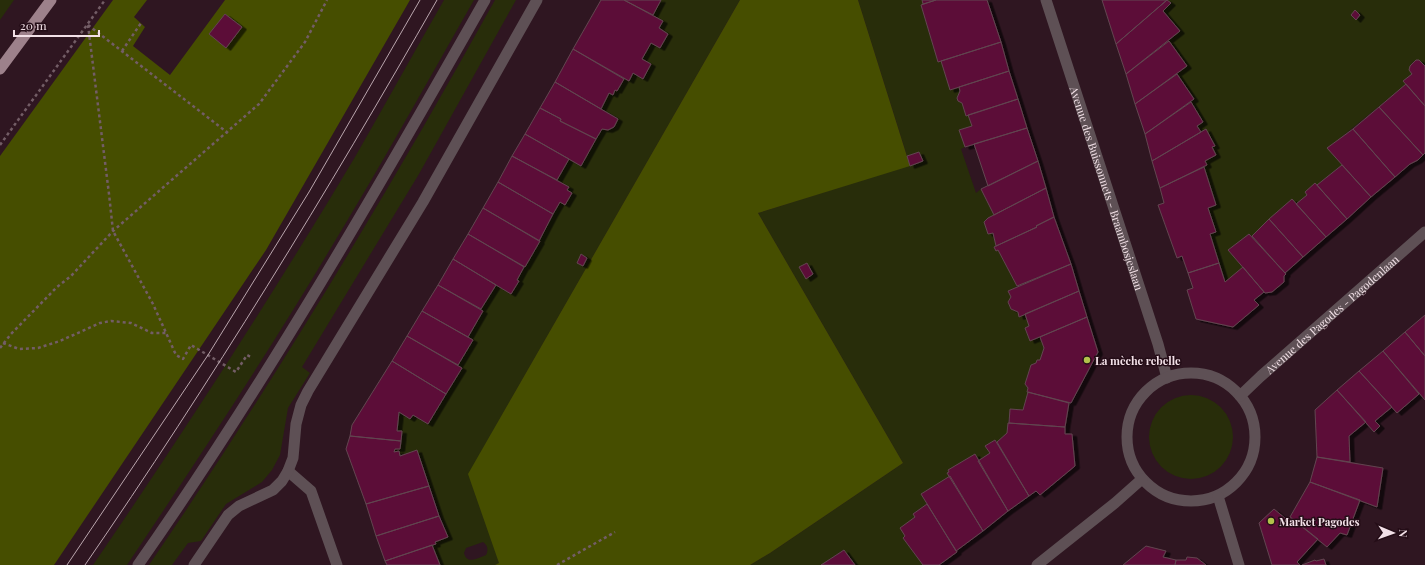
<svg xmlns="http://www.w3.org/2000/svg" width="1425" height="565" font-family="'Playfair Display',serif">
<defs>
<filter id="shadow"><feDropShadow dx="4.5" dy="2.5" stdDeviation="0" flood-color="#0009"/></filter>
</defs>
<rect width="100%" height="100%" fill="#2f1621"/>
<path fill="#282d0a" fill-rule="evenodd" d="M0,0h14l-14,20z
M444,0h30c-48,84 -95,169 -145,251 -64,107 -133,211 -202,314h-34c91,-133 179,-269 262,-408 30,-52 59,-105 89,-157z
M495,0h21l-97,174 -117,193 8,6 -22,35 -8,47 -8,15 -10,12 -36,22 -25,37 -13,2 -16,22h-23c125,-183 239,-372 346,-565z
M661,0h79l-243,424 2,140 -4,1h-55l-8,-20 4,-1 -1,-2 13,-5 -31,-87 -17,6 -1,-5 -5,1 1,-3h5l2,-17 -5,-1 2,-19 11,7 3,-4 15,9 34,-56 -4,-3 15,-25 -5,-3 15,-26 -2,-2 15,-24 16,9 7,-13 -2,-1 23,-39h-1l29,-54 -11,-7 12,-21 12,7 21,-37 6,1 6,-3 4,-9 -17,-9 8,-16 4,2 2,-5 2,1 7,-12 5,2 4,-8 10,6 8,-15 -9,-5 9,-16 9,5 8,-14 -9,-6 4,-7 -10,-6zM483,542c4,3 6,7 3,13 -8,3 -19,10 -22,-2l2,-5z
M858,0h64l1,4 -2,1 17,57 3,-1 18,26 1,4 -3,7 1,3 4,2 4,13 2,-1 4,11 -13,4 6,17 -4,2 15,44 5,-4 13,26 -6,19 5,-1 3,13 -2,1 2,4 2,-1 19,36 -8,5 2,6c-4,7 -2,13 7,15l1,4 6,-2 4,12 -4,2 5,13 10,-4 4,11 -4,12h-3l-1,3 -5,2 -6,19 3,4 -1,4h1l-5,18 -13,-1 -3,24 -10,9 -2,-2 -10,6 5,7 -12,8 -3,-6 -27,15 1,2 -2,1 3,3 -29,18 6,10 -14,9 2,4 -12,21 20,27h-68l-12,-15 -22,15h-71l20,-12 133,-90 -145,-250 165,-52 -4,-9 -12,4z
M1168,0h257v66l-6,-6c-6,0 -9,4 -10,10l3,4 -8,7 2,3 -78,64 14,17 -25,20 -2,-2 -10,9 2,3 -11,9 -4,-5 -40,37 -3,-2 -21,16 15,17 -18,15 -15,-48 -2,-26 8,-3 -12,-38 3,-2 -2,-4 11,-6 -4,-8 3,-2 -9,-15 -5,2 -4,-6 6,-4 -12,-20 3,-3 -17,-25 10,-8 -18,-25 11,-10 -17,-20 8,-8z
M1149 437a42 42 0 1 1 84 0a42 42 0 1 1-84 0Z"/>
<path fill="#464e00" d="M113,0h34l-13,17 11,10 -12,19 37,29 55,-75h185l-144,250 -212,315h-54v-409z
M740,0h118l52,166 -152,47 145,250 -133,90 -20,12h-255l4,-2 -31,-89z"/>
<path fill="#5c0f38" stroke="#624550" filter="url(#shadow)" d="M601,0h23l39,21 -4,7 9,6 -8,14 -9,-5 -9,16 9,5 -8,15 -10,-6 -4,8 -56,-32z
M624,0h37l-8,15z
M922,0h14l-13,4z
M936,0h51l14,42 -63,20 -17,-57z
M1102,0h65l-51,44z
M1167,0l4,3 -8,8 17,20 -54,43 -10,-30z
M1355,10l5,5 -4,5 -5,-5z
M225,14l17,13 -16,21 -17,-14z
M1169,41l18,25 -52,38 -9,-30z
M1001,42l8,29 -59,19 -9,-29z
M573,49l51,30 -7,12 -2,-1 -2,5 -4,-2 -8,16 -46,-27z
M1416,60h3l6,6v40l-22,-25 9,-7 -3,-4 1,-4z
M1009,71l9,28 -52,17 -4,-13 -4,-2 -1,-3 3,-7 -1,-4z
M1177,74l17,25 -49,35 -10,-30z
M555,82l63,37 -4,8 -6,3 -6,-1 -6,10 -36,-18 1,-2 -21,-11z
M1406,84l19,22v47l-2,2 -44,-48z
M1018,99l9,29 -62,19 -6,-17 13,-4 -4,-11z
M1191,102l12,20 -6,4 4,6 -49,29 -7,-27z
M1379,107l44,48 -5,5 -8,4 -15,13 -42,-48z
M540,108l21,11 -1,2 36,18 -15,27 -56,-32z
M1027,128l11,33 -50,25 -14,-42z
M1206,129l9,17 -3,1 4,8 -11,6 2,4 -47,23 -8,-27z
M1353,129l42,48 -24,20 -44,-49z
M525,134l44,25 -12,21 -45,-24z
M919,152l4,9 -13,5 -3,-10z
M512,156l57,31 -2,3 5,3 -7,12 -5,-3 -7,12 -55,-32z
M1038,161l8,27 -52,27 -13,-26z
M1342,165l29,32 -24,22 -30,-34z
M1204,167l12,38 -8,3 8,24 -6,2 9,29 -31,10 -6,-17 -5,2 -19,-53 6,-2 -4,-15z
M498,182l55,32 -14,27 -56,-33z
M1315,183l32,36 -21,18 -30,-33 11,-9 -2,-3z
M1046,188l8,29 -18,9 1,1 -41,19 -3,-13 -5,1 -4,-12 4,-4z
M1292,199l34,38 -23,20 -34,-38z
M483,208l57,33 -15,26 -57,-33z
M1054,217l17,47 -54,22 -19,-36 -2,1 -2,-4 43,-20 -1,-1z
M1269,219l34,38 -18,16 -33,-37z
M468,234l56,33 -7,13 2,1 -8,13 -58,-35z
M1249,234l37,40 -2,2v6l-12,10 -7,1 -37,-43z
M581,254l6,4 -4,8 -6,-3z
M453,259l43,26 -15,24 -43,-24z
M807,263l6,11 -7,5 -7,-12z
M1219,263l6,19 18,-15 21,25 -10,8 5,5 -26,22 -37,-8 -9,-29 6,-2 -5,-15z
M1071,264l8,27 -60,26 -1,-5 -7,-3 -3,-7 3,-5 -3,-6z
M438,285l45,26 -15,26 -46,-26z
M1079,291l8,26 -57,24 -5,-13 4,-2 -4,-12z
M422,311l51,29 -15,25 -51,-29z
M1425,315v41l-20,-24z
M1087,317l11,35 -27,51 -44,-11 1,-4 -3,-4 6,-19 5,-2 1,-3h3l4,-12 -4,-11z
M1405,332l20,24v44l-42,-49z
M407,336l55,32 -16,26 -54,-33z
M1383,351l36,43 -22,19 -38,-42z
M392,361l54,33 -18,30 -15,-9 -3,4 -11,-7 -2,19h5l-1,10 -51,-5 2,-11z
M1359,371l33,36 -17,14 5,5 -6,6 -37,-42z
M1337,390l29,32 -17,14 1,26 -33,-5 -2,-47z
M1028,392l41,11 -4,24 -56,-4 1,-14 13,1z
M1008,423l57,4v7h7l3,32 -35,29 -4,-4 -7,5 -32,-54 10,-9z
M350,436l51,5 -1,8h-5l-1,3 5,-1 1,5 17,-6 12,36 -63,18 -20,-55z
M995,440l34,56 -21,15 -30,-50 12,-8 -5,-7z
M975,454l33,57 -25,20 -36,-58 2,-1 -1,-2z
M1317,457l66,11 -6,39 -67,-25z
M950,476l33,55 -27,20 -35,-57z
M1310,482l50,18 -13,35 -7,-2 -13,14 -37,-30z
M429,486l10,30 -63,20 -10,-32z
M927,504l30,48 -18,13h-16l-20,-27 2,-2 -5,-8 15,-11 -2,-3z
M1274,509l12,10 4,-2 28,22 -21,23 3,3h-28l-13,-42z
M439,516l9,21 -13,5 1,2 -51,17 -9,-25z
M432,545l8,20h-53l-2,-4z
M1146,546l20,5 -3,6 13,3 -1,5h-52z
M844,550l11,15h-34z
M1187,557l10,1 9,7h-31l1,-5h10z
M1324,559l2,6h-24l13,-5 1,1z"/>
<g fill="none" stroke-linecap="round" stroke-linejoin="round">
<path stroke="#735d66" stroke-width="2.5" stroke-dasharray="3 3" stroke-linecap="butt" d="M88,25l21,169 4,37 40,73 23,51 7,4 8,-14 45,27 11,-17 4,2
M88,25l140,108
M122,51l19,-28
M0,145l105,-145
M3,343l16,6 19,-1 22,-7 40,-18 11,-2 20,2 21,10h14
M0,348l11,-14 46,-47 14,-11 42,-45 146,-127 46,-62 22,-42
M557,565l58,-33"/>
<path stroke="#5e5055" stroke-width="11" d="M138,565c127,-181 238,-373 347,-565"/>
<g stroke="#5e5055" stroke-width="11">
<path id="s1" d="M1046,0l112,344 9,34"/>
<circle cx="1191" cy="437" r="64"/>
<path id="s2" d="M1240,396l21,-20 164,-144"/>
<path d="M288,471l23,20 26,74"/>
<path d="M1218,496l21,69"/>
<path d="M194,565l34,-50 11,-9 34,-16 9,-9 6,-10 5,-13 3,-34 5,-19 7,-14 115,-189 114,-202"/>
<path d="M1037,565l78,-62 27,-24"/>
</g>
<path stroke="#9d818b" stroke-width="11" d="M0,69l51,-69"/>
<path stroke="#baa6ae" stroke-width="1" d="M67,565l141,-210 101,-163 111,-192
M85,565c126,-183 242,-372 352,-565"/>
</g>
<g fill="#b2c24b" stroke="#240d17" stroke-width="1.5">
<circle cx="1087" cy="360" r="4"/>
<circle cx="1271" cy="521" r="4"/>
</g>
<g text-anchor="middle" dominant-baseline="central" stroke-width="3" stroke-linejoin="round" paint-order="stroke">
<g font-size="11" fill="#f2e0e7" stroke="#240d17">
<text stroke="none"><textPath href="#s1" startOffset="198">Avenue des Buissonnets - Braambosjeslaan</textPath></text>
<text stroke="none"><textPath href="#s2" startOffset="123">Avenue des Pagodes - Pagodenlaan</textPath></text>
</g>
<g font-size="11" font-weight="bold" fill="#f2e0e7" stroke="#240d17" text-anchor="start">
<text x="1095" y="360">La mèche rebelle</text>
<text x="1279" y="521">Market Pagodes</text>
</g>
</g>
<g transform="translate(1393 533) rotate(92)" stroke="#240d17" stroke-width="3" paint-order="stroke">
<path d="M0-3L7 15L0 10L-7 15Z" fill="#f2e0e7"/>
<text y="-6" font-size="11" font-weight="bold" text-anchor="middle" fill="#f2e0e7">N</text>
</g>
<path d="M14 30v6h85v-6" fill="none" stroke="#f2e0e7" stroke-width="2"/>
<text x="20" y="30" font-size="12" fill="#f2e0e7" stroke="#240d17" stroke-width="3" paint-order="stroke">20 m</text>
</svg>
